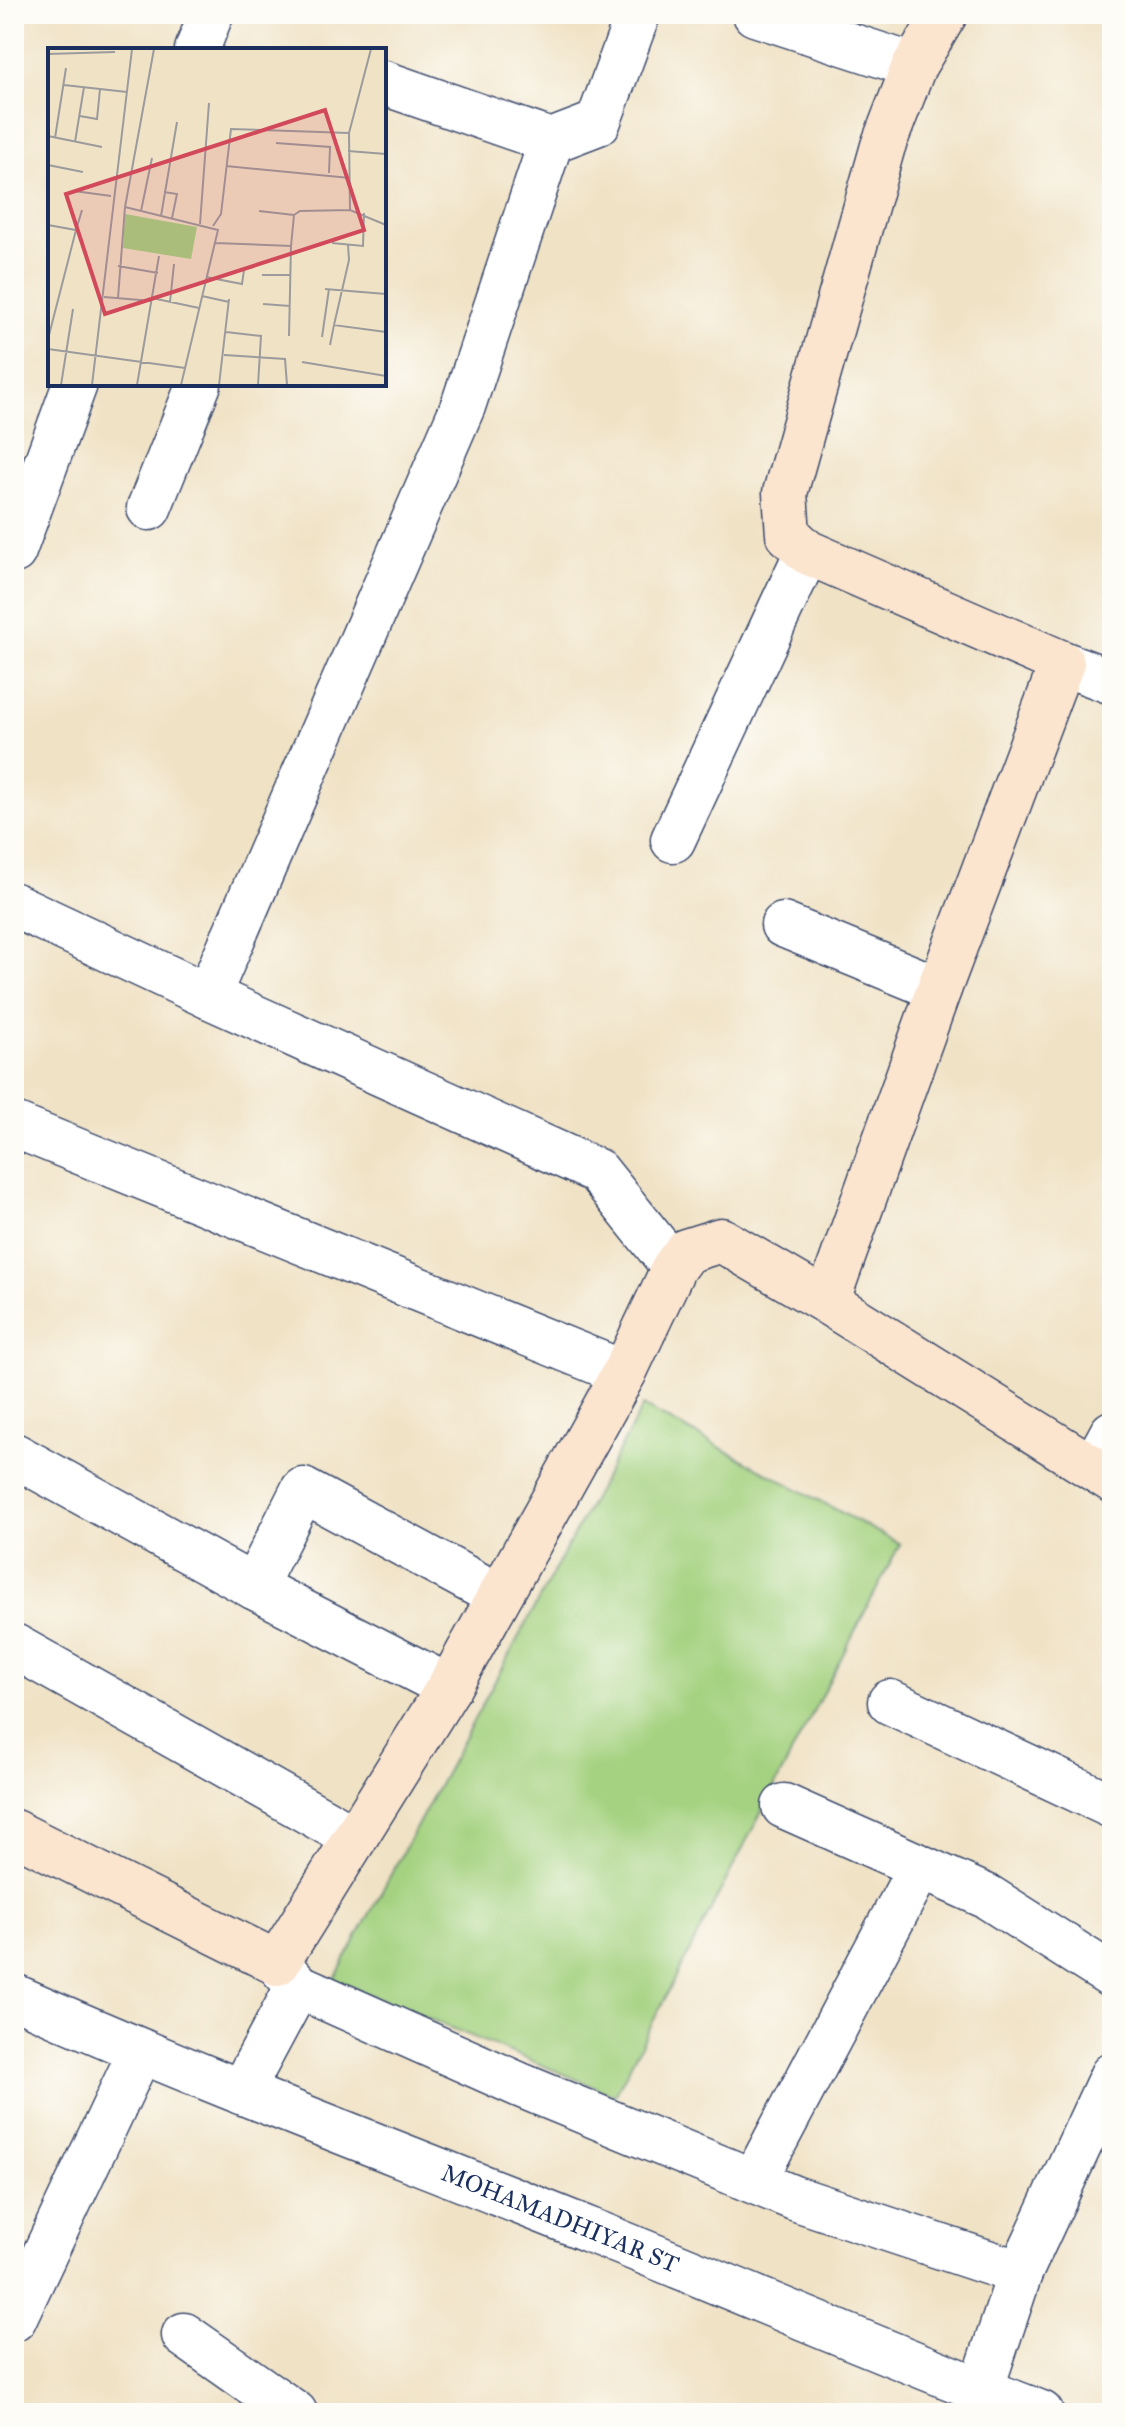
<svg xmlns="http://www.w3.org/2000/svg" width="1126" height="2427" font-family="'IM FELL Great Primer',serif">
<rect width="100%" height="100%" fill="#fdfcf7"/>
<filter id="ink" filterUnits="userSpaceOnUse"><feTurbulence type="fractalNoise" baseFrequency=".0125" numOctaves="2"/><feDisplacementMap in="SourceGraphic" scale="16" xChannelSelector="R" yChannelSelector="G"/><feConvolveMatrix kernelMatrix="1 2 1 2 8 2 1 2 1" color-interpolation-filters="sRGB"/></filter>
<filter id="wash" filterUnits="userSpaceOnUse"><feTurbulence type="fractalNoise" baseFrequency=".006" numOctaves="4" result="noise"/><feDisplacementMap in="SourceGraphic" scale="32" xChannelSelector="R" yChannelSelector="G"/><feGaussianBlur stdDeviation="1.8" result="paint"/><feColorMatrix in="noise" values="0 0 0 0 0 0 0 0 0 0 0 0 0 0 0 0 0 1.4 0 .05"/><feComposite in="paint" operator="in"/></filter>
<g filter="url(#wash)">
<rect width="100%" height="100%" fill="#f0e2c5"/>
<path fill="#a4d280" stroke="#60806f" stroke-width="2" d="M643,1406l257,138 -285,551 -281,-115z"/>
</g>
<g filter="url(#ink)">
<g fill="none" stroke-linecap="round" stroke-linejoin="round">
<defs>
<g id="street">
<path d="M755,14l159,52"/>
<path d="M197,50l14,-36"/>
<path d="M384,83l167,58 47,-18 40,-109"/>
<path d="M149,508l50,-124"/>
<path d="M14,551l61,-167"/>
<path d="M1062,663l50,19"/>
<path d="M673,840l134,-288"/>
<path d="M14,905l194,91 389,175 77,96"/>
<path d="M783,925l156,64"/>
<path d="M208,996l255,-590 88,-265"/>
<path d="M14,1125l610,248"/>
<path d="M14,1455l240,132 195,100"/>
<path d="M1093,1468l19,-35"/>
<path d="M254,1587l49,-97 196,106"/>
<path d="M14,1646l341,192"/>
<path d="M890,1702l222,104"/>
<path d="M784,1806l204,91 124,79"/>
<path d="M277,1963l21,23 222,99 274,113 226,75"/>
<path id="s1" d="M14,1996c190,85 385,157 578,235 150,60 298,125 449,182"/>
<path d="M241,2092l57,-106"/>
<path d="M754,2181l166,-314"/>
<path d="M14,2319l126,-267"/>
<path d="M184,2335l111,78"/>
<path d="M981,2390l39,-117 92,-198"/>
</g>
<path id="secondary" d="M827,1302l112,-313 123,-326 -255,-111 -19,-18 -3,-41 98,-347 31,-80 31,-52
M14,1832l263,131 172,-276 175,-314 50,-106 12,-16 35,-11 106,62 285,178"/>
</defs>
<use href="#street" stroke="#3b4a6d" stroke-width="47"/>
<use href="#secondary" stroke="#3b4a6d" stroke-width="47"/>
<use href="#street" stroke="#fff" stroke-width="44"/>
<use href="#secondary" stroke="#fce5cf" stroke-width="44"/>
</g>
</g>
<g text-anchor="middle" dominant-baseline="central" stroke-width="6" stroke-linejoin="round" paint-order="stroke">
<g font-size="24" fill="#1b2f5e" stroke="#fdfcf7">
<text stroke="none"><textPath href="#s1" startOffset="590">MOHAMADHIYAR ST</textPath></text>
</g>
</g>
<g transform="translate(48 48)">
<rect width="338" height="338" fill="#f0e2c5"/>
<path d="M77,166l72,13 -6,32 -68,-11z" fill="#a4d280"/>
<path fill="none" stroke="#9b9a9c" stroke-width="2" d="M106,1l-29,158 93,23 -37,155M0,6l67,-2M16,37l63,7M32,68l17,3 3,-30M0,88l54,11M7,90l11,-70M27,94l9,-55M228,95l54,4 -1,26M300,103l38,3M0,117l35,7M178,118l124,12M26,143l37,5M116,144l13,2 -5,24M302,162l-1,-77 22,-84M93,163l11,-53M211,163l35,4M113,168l16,-94M152,176l9,-121M0,177l28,5 6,-20M165,178l8,-12 10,-85 118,4M167,195l76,3 3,-31 6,-4 50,-1 36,15M284,195l31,3 1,-33M70,218l40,7M214,227h28M158,229l36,7 2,-14M277,241l61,5M154,248l27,6M56,249l48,4M70,250l7,-91M104,250l47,10M122,254l4,-38M215,256l27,2M286,277l15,-65 -1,-15M178,284l35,4 -3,49M241,288l2,-90M274,289l7,-48M0,291l28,-109M282,297l4,-20 52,7M0,301l137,19M176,307l61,4 2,26M254,314l84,14M13,337l12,-76M44,337l40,-336M89,337l22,-129M171,337l10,-86"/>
<path fill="#d1495b" fill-opacity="0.15" stroke="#d1495b" stroke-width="4" d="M277,62l39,120 -259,84 -39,-120z"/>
<rect width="338" height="338" fill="none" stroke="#1b2f5e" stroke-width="4"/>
</g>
<rect width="1126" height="2427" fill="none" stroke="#fdfcf7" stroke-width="48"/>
</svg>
